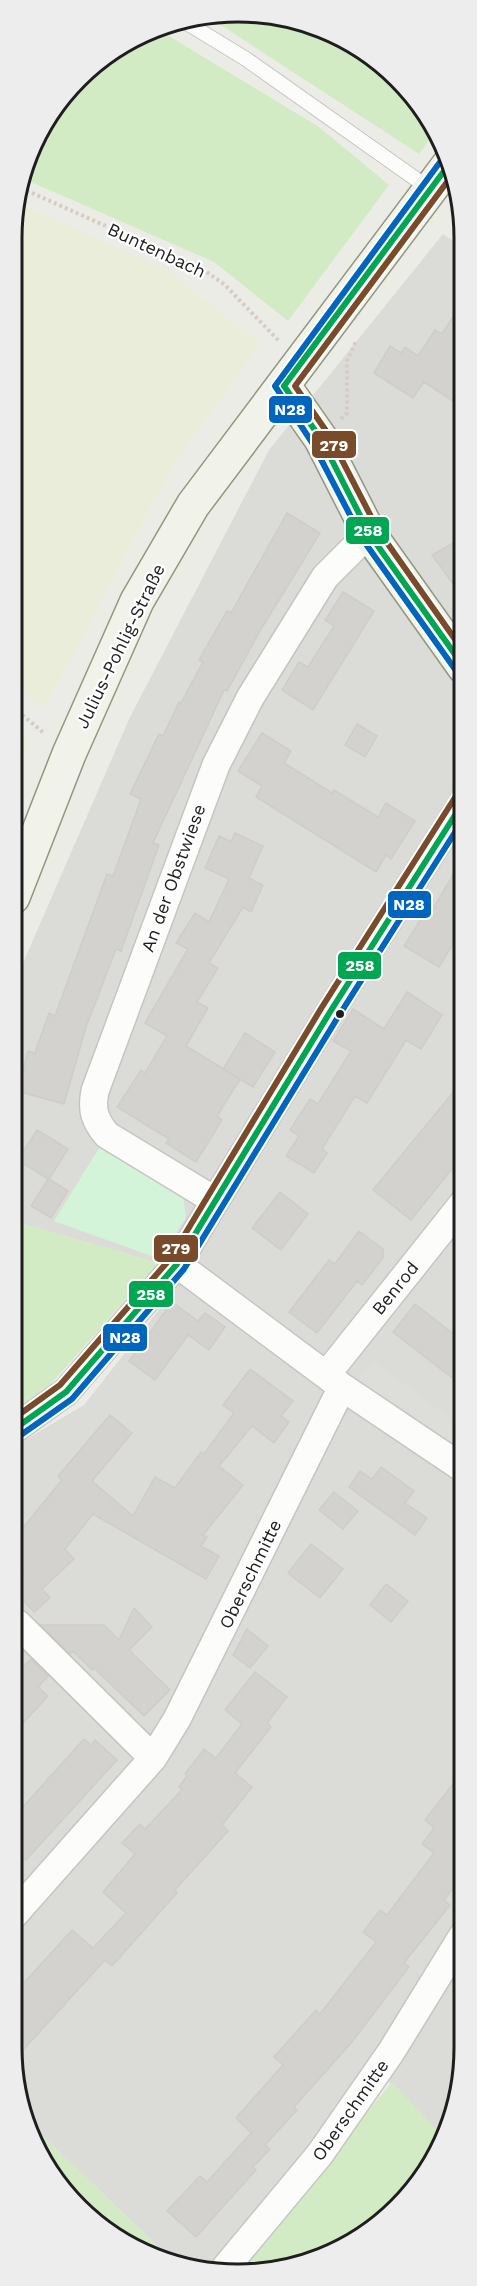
<svg xmlns="http://www.w3.org/2000/svg" width="477" height="2286" font-family="'Work Sans',sans-serif">
<rect width="100%" height="100%" fill="#ecece7"/>
<path fill="#dbdbd8" d="M443,234l21,14 -1,1829 -20,60 -71,-72 -68,97 -99,107 -31,-7 -148,-142 -14,-73 1,-600 71,-42 95,-121 -21,-21 -145,-42v-235l117,-269 139,-267z"/>
<path fill="#e9edda" d="M16,202l151,68 93,74 -87,120 -128,244 -32,-22 1,-477z
M13,726l17,16 -17,47z"/>
<path fill="#d3ebc5" d="M268,14l71,22 60,43 36,53 -16,22 -209,-136z
M159,30l160,97 70,58 -101,136 -74,-59 -190,-83 18,-53 58,-67z
M13,1221l145,42 -109,123 -36,26z
M392,2082l51,55 -8,23 -47,58 -77,44 -76,10z
M26,2120l148,142 -22,-5 -74,-50 -49,-73z"/>
<path fill="#d4f4d9" d="M102,1143l81,53 3,21 -26,42 -106,-38z"/>
<path fill="#ddddda" d="M374,1362l87,64 -15,23 -94,-65z"/>
<path fill="#d3d2ce" stroke="#cfcdc8" stroke-width="1.5" d="M464,299v109l-40,-26 -11,16 -39,-25 16,-27 11,7 4,-6 13,9 17,-26 7,4z
M287,513l33,20 -60,98 -33,60 -3,-1 -71,153 6,2 -38,106 -5,-2 -30,78 -22,77 -47,-13 11,-40 7,2 14,-40 6,3 52,-142 6,2 28,-77 -11,-5 29,-60 4,2 16,-34 2,1 22,-41 -4,-2 28,-49 4,2z
M464,537v62l-32,-44z
M343,592l31,19 -61,99 -31,-20 17,-28 9,5 26,-41 -9,-6z
M357,724l20,12 -12,21 -20,-12z
M262,733l29,18 -7,12 48,30 2,-3 44,27 8,-14 29,18 -24,38 -5,-4 -10,17 -120,-75 6,-11 -24,-15z
M235,833l28,13 -14,32 14,7 -12,27 -8,-5 -34,56 9,5 -21,34 11,6 -22,38 54,33 -23,37 5,4 -26,42 -30,-19 3,-4 -52,-32 24,-37 4,3 22,-37 -22,-13 43,-74 -12,-6 19,-30 14,9 20,-43 -24,-11 14,-32 12,6z
M464,856v70l-25,41 -35,-21 22,-35 4,3z
M407,992l35,23 -21,34 -15,-9 -39,63 -12,-7 -33,53 5,4 -13,20 -28,-17 13,-20 -9,-6 20,-31 8,5 33,-53 -18,-10 20,-32 31,20z
M245,1033l30,19 -22,35 -30,-18z
M464,1079v75l-53,66 -38,-30z
M37,1130l31,19 -19,30 19,12 -17,27 -20,-12 17,-27 -30,-19z
M280,1192l28,22 -27,36 -29,-22z
M359,1231l24,18v9l-21,27 -5,-4 -40,52 -28,-21 40,-52 6,4z
M172,1302l26,19 7,-8 20,14 -16,23 -21,-15 -33,45 -26,-19z
M415,1304l49,38v45l-71,-55z
M250,1369l43,32 -12,15 8,6 -15,21 -22,-17 -33,40 24,19 -40,50 4,2 -6,9 18,10 -13,23 -113,-65 -28,35 9,10 -32,30 8,9 -16,14 -22,-24v-5l12,-11 -11,-14v-18l49,-60 -4,-4 52,-61 22,18 -40,48 41,35 22,-39 20,11 26,-36 3,2 30,-41 -11,-8z
M381,1467l33,24 -9,12 22,15 -12,17 -66,-48 11,-16 12,8z
M334,1492l24,19 -15,18 -24,-19z
M311,1544l32,25 -23,29 -32,-25z
M386,1584l22,17 -17,21 -21,-17z
M134,1608l18,19 -23,23 41,40 -26,26 -50,-48 -2,2 -19,-19 -3,3 -29,-29h63l15,15z
M247,1629l21,17 -18,22 -17,-13z
M31,1659l17,17 -10,11 10,9 -36,39v-58z
M255,1672l32,25 -20,26 4,4 -36,46 17,14 -30,38 6,6 -53,59 2,3 -65,73 -7,-6 -91,100 -2,-64 60,-66 21,18 33,-35 -23,-21 32,-38 -13,-11 18,-19 5,5 37,-39 -3,-3 8,-11 -2,-2 19,-25 12,9 26,-34 -17,-14z
M84,1739l7,6 4,-5 22,20 -91,100 -14,-11v-30z
M463,1771v104l-19,25 6,5 -46,58 5,4 -57,75 -58,65 3,3 -32,35 5,4 -17,18 3,3 -60,67 -29,-26 33,-35 7,6 44,-49 -15,-15 47,-53 -9,-8 42,-47 4,4 56,-72 -13,-10 17,-22 7,5 47,-62 -12,-9 12,-16 -9,-8z"/>
<g fill="none" stroke-linecap="round" stroke-linejoin="round">
<defs>
<path id="lane" d="M182,20l64,39 184,130"/>
<path id="street" d="M214,1200l-107,-65c-12,-14 -16,-25 -12,-44l121,-326 34,-67 75,-121 31,-31 14,-11
M177,1264l165,123 122,82
M327,1374l137,-172
M13,1430l53,-38 111,-128 153,-252 134,-211
M12,1629l6,-5 135,134
M12,1917l141,-159 24,-39 165,-332
M221,2273l99,-119 71,-102 72,-117"/>
<path id="secondary" d="M284,386l37,53 49,96 94,132
M13,897l56,-143 68,-153 56,-96 257,-342"/>
</defs>
<use href="#lane" stroke="#c5c5c3" stroke-width="16"/>
<use href="#street" stroke="#c5c5c3" stroke-width="30"/>
<use href="#secondary" stroke="#91977e" stroke-width="36"/>
<path stroke="#d6cbc7" stroke-width="4" stroke-dasharray="3 3" stroke-linecap="butt" d="M21,188l183,82 21,15 54,56
M341,419l6,-6v-52l9,-20
M13,707l32,27"/>
<use href="#lane" stroke="#fcfcfb" stroke-width="14"/>
<use href="#street" stroke="#fcfcfb" stroke-width="27"/>
<use href="#secondary" stroke="#f1f3ea" stroke-width="33"/>
<defs>
<path id="bus-1" d="M284,386l37,53 49,96 94,132
M284,386l166,-223
M13,1430l53,-38 111,-128 153,-252 134,-211"/>
<path id="bus-2" d="M443,158l-168,228 38,58 50,96 94,132
M18,1437l54,-38 112,-130 154,-252 126,-199"/>
<path id="bus-3" d="M453,174l-158,212 34,49 49,95 86,122
M13,1419l47,-34 110,-126 152,-252 134,-211"/>
</defs>
<use href="#bus-1" stroke="#fff" stroke-width="10"/>
<use href="#bus-2" stroke="#fff" stroke-width="10"/>
<use href="#bus-3" stroke="#fff" stroke-width="10"/>
<use href="#bus-1" stroke="#00a651" stroke-width="6"/>
<use href="#bus-2" stroke="#0065bd" stroke-width="6"/>
<use href="#bus-3" stroke="#7a4b2a" stroke-width="6"/>
</g>
<circle fill="#1e1e1e" stroke="#fff" stroke-width="2" cx="340" cy="1014" r="5"/>
<g text-anchor="middle" dominant-baseline="central" stroke-width="4.5" stroke-linejoin="round" paint-order="stroke">
<g font-size="18" fill="#1e1e1e" stroke="#fff">
<text transform="translate(157 250) rotate(25)">Buntenbach</text>
<text transform="translate(120 646) rotate(-64)">Julius-Pohlig-Straße</text>
<text transform="translate(173 878) rotate(-70)">An der Obstwiese</text>
<text transform="translate(395 1288) rotate(-51)">Benrod</text>
<text transform="translate(250 1574) rotate(-64)">Oberschmitte</text>
<text transform="translate(350 2110) rotate(-55)">Oberschmitte</text>
</g>
</g>
<path d="M0 0H477V2286H0ZM238 22H238A216 216 0 0 1 454 238V2048A216 216 0 0 1 238 2264H238A216 216 0 0 1 22 2048V238A216 216 0 0 1 238 22Z" fill="#ededed" fill-rule="evenodd"/>
<path fill="none" stroke="#1e1e1e" stroke-width="3" d="M238 22H238A216 216 0 0 1 454 238V2048A216 216 0 0 1 238 2264H238A216 216 0 0 1 22 2048V238A216 216 0 0 1 238 22Z"/>
<g stroke="#fff" stroke-width="2">
<rect x="268" y="395" width="45" height="29" rx="6" fill="#0065bd"/>
<rect x="311" y="430" width="46" height="29" rx="6" fill="#7a4b2a"/>
<rect x="345" y="516" width="45" height="29" rx="6" fill="#00a651"/>
<rect x="387" y="890" width="45" height="29" rx="6" fill="#0065bd"/>
<rect x="337" y="951" width="45" height="29" rx="6" fill="#00a651"/>
<rect x="153" y="1234" width="46" height="29" rx="6" fill="#7a4b2a"/>
<rect x="128" y="1280" width="46" height="28" rx="6" fill="#00a651"/>
<rect x="102" y="1323" width="46" height="29" rx="6" fill="#0065bd"/>
</g>
<g font-size="16" text-anchor="middle" font-weight="bold" fill="#fff">
<text x="290" y="415">N28</text>
<text x="334" y="451">279</text>
<text x="368" y="536">258</text>
<text x="409" y="910">N28</text>
<text x="360" y="971">258</text>
<text x="176" y="1254">279</text>
<text x="151" y="1300">258</text>
<text x="125" y="1343">N28</text>
</g>
</svg>
